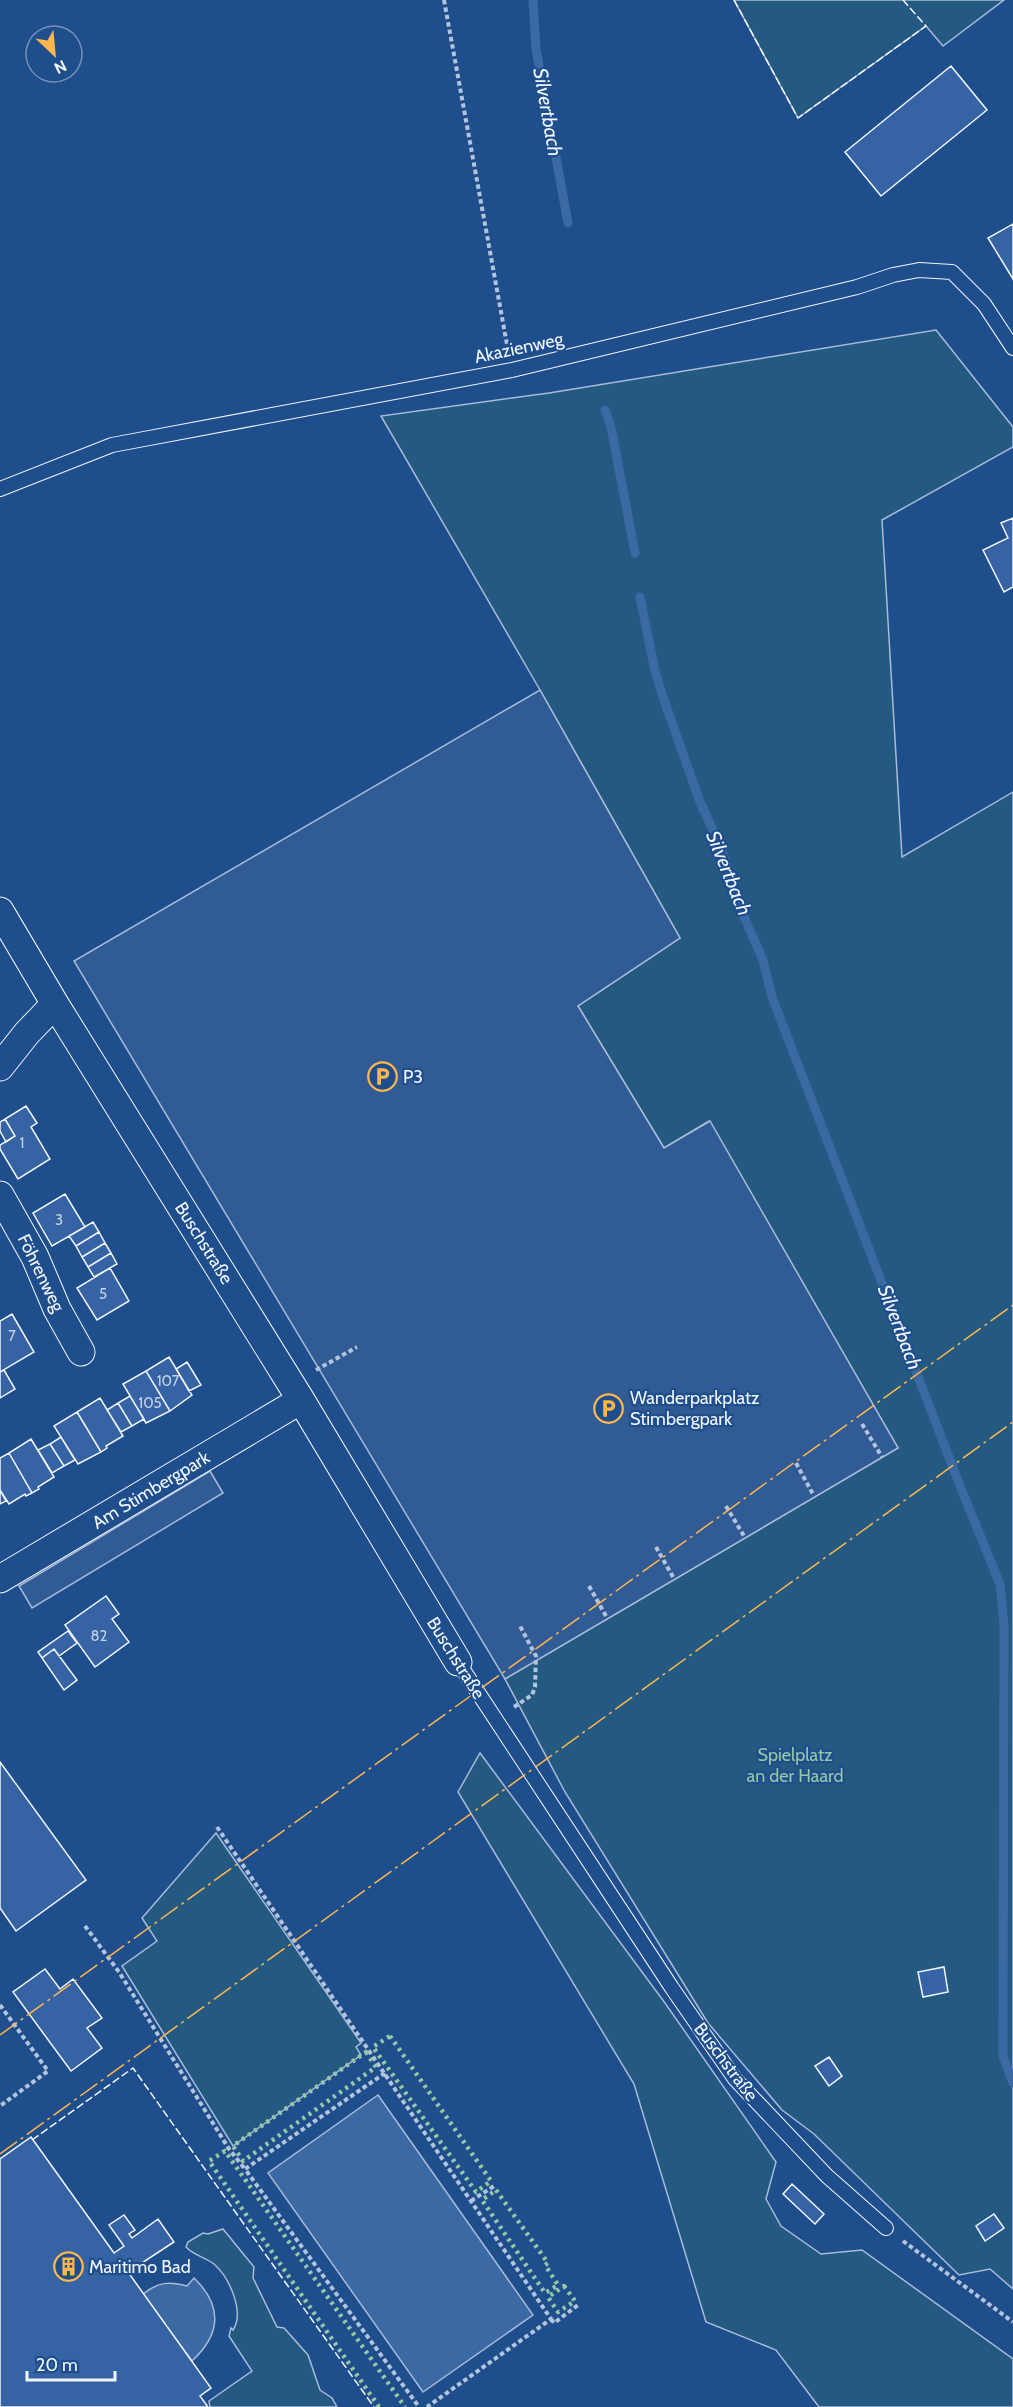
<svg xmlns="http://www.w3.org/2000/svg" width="1013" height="2407" font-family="Cabin,sans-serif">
<rect width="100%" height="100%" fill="#1f4e8c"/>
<path fill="#245a82" stroke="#a8bbd7" stroke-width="1.5" d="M734,0h270l-61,46 -17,-20 -128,92z
M936,330l77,97v20l-131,73 20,337 111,-65v1497l-23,-20 -31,6 -145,-141 -32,-24 -74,-87 -143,-231 -60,-113 393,-231 -189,-327 -45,27 -86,-142 102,-68 -140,-248 -159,-274 168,-23z
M480,1753l185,250 111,159 -10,37 15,27 40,28 41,-4 151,109v48h-194l-43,-57 -70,-28 -72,-238 -176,-292z
M216,1833l145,210 -5,4 5,8 -128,91 -111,-180 35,-25 -15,-23z
M223,2229l31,38 -1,11 24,49 7,1 24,27 12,35 12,8 5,9h-127l-1,-6 43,-30 -23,-35 2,-8 2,2c12,-18 -4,-53 -19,-66 -9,-7 -21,-9 -28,-17l2,-5 15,-9 5,1z"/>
<path fill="#305b95" stroke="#a8bbd7" stroke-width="1.5" d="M540,690l140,248 -102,68 86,142 46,-27 188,327 -393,231 -431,-718z
M210,1471l13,22 -191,115 -13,-22z"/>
<path fill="#3b69a3" stroke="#a8bbd7" stroke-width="1.5" d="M378,2095l155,220 -110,77 -155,-219z
M194,2278c29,28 27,56 -2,83l-49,-67c15,-12 26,-13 44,-8z"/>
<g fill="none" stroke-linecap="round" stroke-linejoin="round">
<path stroke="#3b69a3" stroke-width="9" d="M533,0l3,49 32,174
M605,410l6,17 24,126
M640,597l15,74 8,26 37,105 20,43 21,65 22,50 9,37 190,494 38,93 4,40 -1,432 10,27"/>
</g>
<path fill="#3563a3" stroke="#f2f6ff" stroke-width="1.5" d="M951,66l36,44 -106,86 -36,-44z
M1013,224v55l-25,-41z
M1013,518v69l-9,5 -21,-42 25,-12 -7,-15z
M26,1106l11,17 -6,4 19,32 -32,20 -18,-30v-4l15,-9 -10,-17z
M5,1119l10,17 -9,6 -6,-11v-9z
M65,1194l20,33 -33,19 -19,-33z
M93,1222l6,10 -23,14 -7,-10z
M99,1232l6,11 -23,14 -6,-11z
M105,1243l6,10 -23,14 -6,-10z
M111,1253l6,11 -23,13 -6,-10z
M110,1268l19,33 -32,19 -20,-32z
M12,1314l22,38 -34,20v-51z
M169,1357l23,38 -22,16 -24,-40z
M187,1362l14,23 -12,6 -13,-22z
M4,1370l11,19 -15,9v-26z
M146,1371l24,40 -24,12 -23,-39z
M130,1396l14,23 -12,7 -14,-23z
M100,1398l23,38 -17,10 1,2 -6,4 -24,-40z
M118,1403l14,23 -11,6 -14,-22z
M77,1412l24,40 -23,12 -24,-38z
M61,1437l14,23 -11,6 -14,-22z
M31,1439l23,38 -16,10 1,2 -7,4 -23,-40z
M50,1444l14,22 -12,7 -14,-23z
M9,1453l23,40 -6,3 -1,-2 -16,10 -9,-14v-32z
M0,1490l6,11 -6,3z
M106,1596l13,18 -7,5 17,23 -34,25 -30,-42z
M68,1631l9,12 -18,13 -5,-7 -12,9 -4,-6z
M54,1649l23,31 -13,10 -22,-32z
M0,1762l86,118 -70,51 -16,-23z
M944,1967l4,25 -25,5 -5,-25z
M45,1969l15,20 13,-10 29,39 -15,10 15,20 -31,23 -58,-79z
M829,2057l13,19 -13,10 -14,-20z
M31,2137l83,116 10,-7 -15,-21 15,-10 11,15 -6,4 3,4 26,-19 16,23 -46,30 83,116 -11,8 8,11h-208v-248z
M792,2184l32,30 -9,10 -32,-30z
M994,2214l10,14 -19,13 -9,-15z"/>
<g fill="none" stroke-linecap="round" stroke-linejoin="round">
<defs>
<path id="lane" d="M0,489l112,-44 400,-75 345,-83 36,-12 26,-5 33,2 32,32 29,44
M458,1662l214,326 63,91 92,97 59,52"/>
<path id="street" d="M0,911l55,93 246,396 157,262
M0,1067l27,-34 28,-29
M0,1195l35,62 22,52 24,43
M0,1579l301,-179"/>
</defs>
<use href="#lane" stroke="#f2f6ff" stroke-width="16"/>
<use href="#street" stroke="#f2f6ff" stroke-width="29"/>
<path stroke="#b3c4dc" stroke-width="4" stroke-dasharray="4.5 3" stroke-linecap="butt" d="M444,0l64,350
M316,1370l41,-23
M862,1424l20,33
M796,1463l18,33
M726,1506l18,30
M656,1547l17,30
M589,1586l17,30
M514,1707l18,-12 3,-8 1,-31 -16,-30
M217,1827l334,492 -124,88
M85,1926l34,46 110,177 16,20
M0,2005l48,66 -48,35
M385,2073l-140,96 174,238
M471,2201l23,-15
M903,2241l110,81
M551,2319l3,4 24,-18"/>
<use href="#lane" stroke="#1f4e8c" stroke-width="14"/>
<use href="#street" stroke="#1f4e8c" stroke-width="27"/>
<path stroke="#97c8a6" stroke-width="4.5" stroke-dasharray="3 4.5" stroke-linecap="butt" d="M390,2036l101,145 -15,11 -103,-145z
M366,2052l10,15 -133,94 -10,-15z
M496,2190l52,73 -3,2 13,20 -13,8 -63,-93z
M564,2286l11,15 -17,11 -10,-15z
M379,2407l-170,-246 16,-10 180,256"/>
<path stroke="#f2f6ff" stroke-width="1.5" stroke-dasharray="8 3" stroke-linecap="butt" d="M734,0l64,118 128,-92 -23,-26
M32,2140l101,-72 241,339"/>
<path stroke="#ffb74d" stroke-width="1.5" stroke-dasharray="21 4.5 3 4.5" stroke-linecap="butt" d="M0,2035l1013,-730
M0,2154l1013,-732"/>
</g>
<defs>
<symbol id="parking-ring" viewBox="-11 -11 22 22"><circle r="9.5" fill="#1f4e8c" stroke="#ffb74d" stroke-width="1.5"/><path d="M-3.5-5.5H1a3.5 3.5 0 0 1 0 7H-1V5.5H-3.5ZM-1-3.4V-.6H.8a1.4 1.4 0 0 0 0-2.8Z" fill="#ffb74d"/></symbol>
<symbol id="building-ring" viewBox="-11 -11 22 22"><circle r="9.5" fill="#1f4e8c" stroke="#ffb74d" stroke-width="1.5"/><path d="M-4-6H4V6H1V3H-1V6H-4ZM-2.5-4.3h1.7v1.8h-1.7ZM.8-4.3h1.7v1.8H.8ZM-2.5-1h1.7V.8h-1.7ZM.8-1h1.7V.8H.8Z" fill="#ffb74d"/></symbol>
</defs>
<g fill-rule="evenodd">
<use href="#parking-ring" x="366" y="1060" width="33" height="33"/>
<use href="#parking-ring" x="592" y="1392" width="33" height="33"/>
<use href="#building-ring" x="52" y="2250" width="33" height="33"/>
</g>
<g text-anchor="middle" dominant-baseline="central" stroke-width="4.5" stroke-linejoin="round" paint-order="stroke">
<g font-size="15" fill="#c3d1e8">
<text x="22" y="1143">1</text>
<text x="59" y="1220">3</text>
<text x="103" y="1294">5</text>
<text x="12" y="1336">7</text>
<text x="168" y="1381">107</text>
<text x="150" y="1403">105</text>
<text x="99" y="1636">82</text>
</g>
<g font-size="18" fill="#f2f6ff" stroke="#1f4e8c">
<text transform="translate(519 348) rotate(-12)">Akazienweg</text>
<text transform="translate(204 1243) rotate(58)">Buschstraße</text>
<text transform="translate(41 1273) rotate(64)">Föhrenweg</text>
<text transform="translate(151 1490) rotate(-31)">Am Stimbergpark</text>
<text transform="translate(456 1658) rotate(58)">Buschstraße</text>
<text transform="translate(726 2062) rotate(53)">Buschstraße</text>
</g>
<g font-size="18" fill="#f2f6ff" stroke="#1f4e8c" text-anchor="start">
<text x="403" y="1077">P3</text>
<text x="630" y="1398">Wanderparkplatz<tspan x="630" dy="21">Stimbergpark</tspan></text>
<text x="89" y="2267">Maritimo Bad</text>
</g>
<g font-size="18" fill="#97c8a6" stroke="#1f4e8c">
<text x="795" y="1755">Spielplatz<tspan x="795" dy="21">an der Haard</tspan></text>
</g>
<g font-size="20" font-style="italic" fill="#f2f6ff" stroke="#1f4e8c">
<text transform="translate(548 112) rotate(80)">Silvertbach</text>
<text transform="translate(729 873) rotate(68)">Silvertbach</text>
<text transform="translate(900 1327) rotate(69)">Silvertbach</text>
</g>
</g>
<g transform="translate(54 54) rotate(154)"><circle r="28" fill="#1f4e8c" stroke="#7391ba" stroke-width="1.5"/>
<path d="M0-4.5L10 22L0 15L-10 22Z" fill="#ffb74d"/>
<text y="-9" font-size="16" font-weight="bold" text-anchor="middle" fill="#f2f6ff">N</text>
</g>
<path d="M27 2371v9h88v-9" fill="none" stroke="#f2f6ff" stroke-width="3"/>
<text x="36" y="2371" font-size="18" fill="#f2f6ff" stroke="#1f4e8c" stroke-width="4.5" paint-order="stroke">20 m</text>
</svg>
